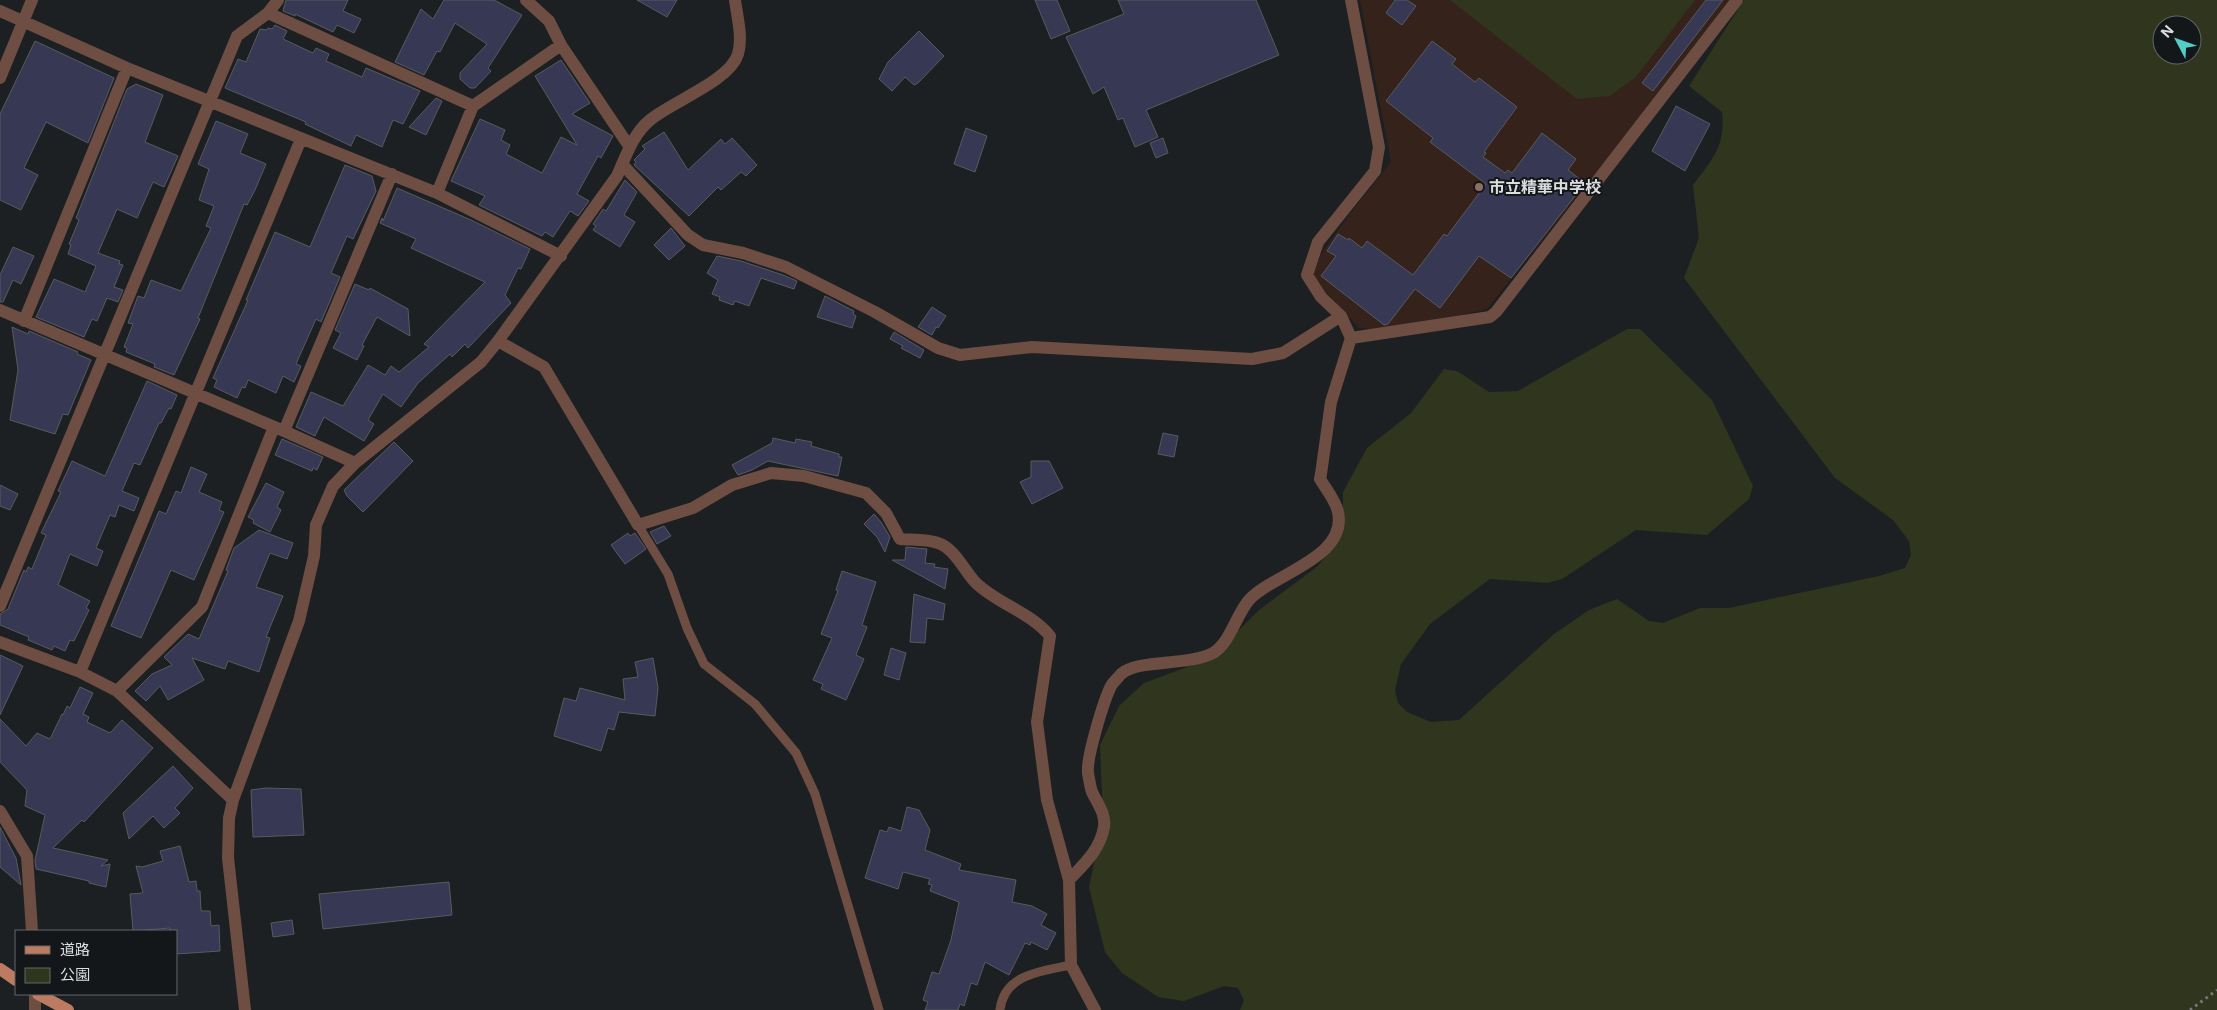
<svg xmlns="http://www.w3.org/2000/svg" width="2217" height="1010" font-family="Inter,'Noto Sans JP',sans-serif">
<rect width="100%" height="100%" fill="#1d2023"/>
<path fill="#34221b" d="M1360,0h371l-107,138 -137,171 -93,22 -35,-3 -41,-44 -5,-9 8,-21 31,-43 39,-49z"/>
<path fill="#30351d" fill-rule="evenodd" d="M1450,0h245l-59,77 -26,19 -33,3z
M1744,0h473v1010h-977l4,-10 -6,-12 -14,-2 -40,15 -26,-4 -36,-24 -17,-21 -16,-65 14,-68 -3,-74 19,-39 25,-23 67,-25 48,-48 59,-44 17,-22 8,-26v-26l24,-44 44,-35 33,-44 13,2 32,21 29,-1 109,-62h13l72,71 41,86 -4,13 -42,36 -71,-5 -74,49 -14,4 -58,-4 -60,45 -29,40 -6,26 3,13 9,9 24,10 28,-2 95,-86 35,-24 28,-11 32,22 14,2 37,-15h29l150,-32 26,-8 6,-13 -2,-14 -16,-21 -58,-42 -151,-200 15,-40 -6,-53c19,-25 33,-39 29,-73l-33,-26zM2162,25h30v30h-30z"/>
<path fill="#373853" stroke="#595a5e" d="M286,0h62l-5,11 18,8 -7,14 -17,-8 -4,7 -38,-18v2l-12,-5z
M444,0h50l28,15 -34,53 3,3 -16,17h-5l-10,-9v-6l27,-29 -32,-21 -15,29 -3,-1 -13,24 -29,-13 26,-53 12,10z
M637,0h40l-10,17z
M1035,0h22l13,31 -19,8z
M1118,0h138l23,55 -133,55 12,27 -23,10 -12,-29 -5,2 -14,-33 -11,7 -27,-57 58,-23z
M1395,0h12l9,6 -14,19 -16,-12z
M1706,0h17l-70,91 -11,-8z
M275,25l12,6 -4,8 30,14 3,-5 13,6 -3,7 36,16 4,-9 54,23 -17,33 -10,-4 -11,27 -26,-12 -5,11 -46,-22 1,-2 -81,-34 13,-29 8,3 14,-33 6,1 2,-2 4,1z
M919,31l25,25 -26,27 -4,2 -9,-8 -13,14 -13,-12 9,-17z
M35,41l79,37 -26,65 -42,-21 -22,46 14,7 -17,35 -21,-10v-86z
M1432,41l24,18 -4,5 23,18 4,-4 38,29 -33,45 2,1 -3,4 22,16 3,-3 4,3 30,-40 34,26 -8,11 17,13 -74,95 -32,-22 -39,52 -25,-19 -27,35 -4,1 -63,-49 15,-20 -9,-5 11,-17 10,6 1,-2 13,10 5,-7 46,34 31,-41 3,2 39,-52 -56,-42 3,-4 -47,-37z
M561,60l29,43 -18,11 41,22 -12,22 -3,-2 -21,38 12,7 -11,15 -8,-5 -17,26 -8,-5 -3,4 -63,-31 6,-9 -34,-15 29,-62 25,11 -4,10 9,5 -4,9 36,19 19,-36 16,8 -42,-69z
M136,84l27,11 -18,47 33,14 -14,31 -11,-5 -16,36 -20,-9 -19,44 22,8 -1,3 4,1 -9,22 9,3 -5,12 -11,-4 -10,23 -5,-2 -8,18 -48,-20 18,-38 31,13 11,-26 -28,-12 3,-9 -2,-1 10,-24 -3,-2 51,-129z
M436,98l6,3 -16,34 -17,-8z
M1676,106l34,18 -25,47 -33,-20z
M216,121l32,13 -8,19 26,11 -11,26 -8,15 -3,-1 -46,114 2,1 -26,56 -20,-8 1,-3 -29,-12 1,-4 -3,-1 9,-23 -5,-1 10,-27 6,2 7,-18 30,11 30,-63 -5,-2 8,-20 -15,-6 10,-31 -11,-5z
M966,128l21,8 -12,36 -21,-8z
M664,132l24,38 33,-31 4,5 7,-6 25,27 -11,11 -5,-4 -20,18 -3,-3 -29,29 -55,-51 2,-3 -2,-2 11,-11 -3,-3z
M1163,138l5,15 -12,5 -6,-15z
M345,165l27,11 4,15 -23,48 -6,-3 -16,37 9,4 -19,45 -5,-3 -20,45 5,2 -7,16 -11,-6 -7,17 -28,-13 -3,8 -3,-1 -5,11 -23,-11 3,-7 -4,-2 35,-78h-2l29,-68 35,15z
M625,180l12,12 -13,23 11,7 -15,25 -27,-17 3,-4 -3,-2 10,-15 3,2z
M397,188l74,32 59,29 -9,20 -3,-1 -13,27 6,8 -43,45 -3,-4 -13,13 -2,-3 -32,29 -17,24 -18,-13 -15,26 6,4 -10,17 -40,-24 -9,19 -19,-9 15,-35 32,14 25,-41 17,10 6,-9 8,6 30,-25 -5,-3 61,-62 -74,-34 5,-9 -36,-16 2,-5 1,3z
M671,228l14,18 -16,14 -15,-15z
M13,247l21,9 -13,28 -8,-4 -10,22h-3v-27z
M717,256l24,5 42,14 14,6 -3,8 -33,-11 -12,28 -14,-5 -2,4 -14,-5 1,-3 -8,-3 6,-14 -11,-7z
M355,284l14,6 1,-2 38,21 2,27 -33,-19 -15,28 2,1 -7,14 -24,-12 8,-15 -6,-3z
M825,296l29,15 -1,3 3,2 -4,12 -35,-11z
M932,307l14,9 -8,12 -2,-1 -4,8 -14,-8z
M12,327l16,7 1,-3 49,21 -1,2 14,6 -23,55 -5,-1 -8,20 -45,-14 8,-50z
M894,332l30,18 -4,8 -19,-10 2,-2 -13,-7z
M147,381l30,14 -6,14 -2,-1 -8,15h-2l-19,42 -6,-2 -12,28 17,7 -5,13 -15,-6 -4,12 -5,-2 -14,33 7,3 -6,15 -27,-12 -12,31 32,16 -4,7 3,2 -15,31 -4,-1 -5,11 -11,-5 -2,4 -24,-10 1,-3 -29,-12v-11l8,-5 16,-39 2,2 2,-5 4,2 14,-34 -5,-2 20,-41 -3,-1 14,-30 33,15z
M1163,433l15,3 -4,21 -16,-3z
M773,438l22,5 1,-4 16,3 -1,4 28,8v3h3l-4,19 -70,-15 -16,9 -14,5 -6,-10 40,-22z
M282,439l41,18 -6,13 -4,-2 -1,3 -37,-16z
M394,442l19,19 -50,51 -16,-16 -3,-6z
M1031,461h18l14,27 -31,16 -12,-22 11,-5z
M191,467l16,7 -8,18 23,10 -3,8 5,2 -30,68 -23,-10 -30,68 -30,-12 48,-115 7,3 10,-23 5,2z
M266,483l18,9 -7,15 4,3 -11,22 -17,-9 1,-3 -6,-3z
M0,485l18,9 -8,16 -10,-4z
M874,514l7,8 9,15 -5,15 -8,-15 -13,-13z
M664,526l7,10 -14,8 -7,-12z
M259,530l34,13 -6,16 -17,-6 -14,34 27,9 -17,41 4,1 -11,34 -31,-11 -3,8 -33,-11 12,22 -36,20 -8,-14 -14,15 -11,-10 17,-17 20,-9 -8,-8 24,-23 11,5 29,-68 -2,-1 8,-22z
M628,533l2,3 5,-3 11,16 -21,15 -14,-19z
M906,547l21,2 -2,14 10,1 -1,3 14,2 -3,20 -53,-29h13z
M842,571l34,11 -14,43 5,2 -11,28 8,4 -18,41 -25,-11 2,-5 -10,-4 19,-42 -11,-4 17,-43 -2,-1z
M914,594l31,10 -2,16 -16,-2 -2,25 -15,-1z
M891,648l15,5 -7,27 -15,-5z
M0,655l23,11 -23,49z
M653,658l5,30 -3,28 -36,-4 -5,18 -6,-2 -7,23 -47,-15 10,-38 12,3 4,-13 45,12 -2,-21 15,-2 -3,-15z
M80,687l13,6 -10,21 6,3 -2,5 23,11 12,-13 31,28 -69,74 -2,-2 -29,28 55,12 -7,6 9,-2 -4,23 -17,-4v-2l-53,-12 -1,-9 10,-45 -20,-9 2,-16 -27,-28v-43l26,27 11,-13 13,6 12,-25 1,1 4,-9 3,2z
M173,766l20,22 -18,20 5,5 -16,15 -11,-12 -24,23 -6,-26z
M266,788l35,1 3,46 -51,2 -2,-47z
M907,807l12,3 11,20 -5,20 36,14 -2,6 57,10 -4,22 20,4 15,8 -6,11 15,8 -9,17 -16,-8 -1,3 -5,-2 -16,32 -24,-13 -8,23 -6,-2 -7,23 -4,-2 -2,6h-33l3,-8 -5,-2 9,-28 7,2 12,-34 8,-38 -29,-11 2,-6 -4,-1 2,-5 -27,-7 -5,17 -33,-11 15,-48 7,2 2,-5 12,4z
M0,827l16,31 5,27 -21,-18z
M180,846l9,36 7,-1 1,10h3l1,20h9l1,15 8,-1 1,26 -44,3v-23h-6v-3l-37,3 -3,-37 13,-1 -7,-27 6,1 21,-6 -3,-10z
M449,882l3,33 -129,14 -4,-35z
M292,920l2,14 -21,3 -2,-14z"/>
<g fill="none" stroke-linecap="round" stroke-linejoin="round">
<path stroke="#777a7c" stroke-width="3" stroke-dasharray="2.5 4" stroke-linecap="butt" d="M2190,1010l27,-20"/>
<path stroke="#6e4e42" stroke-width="9" d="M638,525l30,49 19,54 17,36 51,40 41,49 19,41 64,216
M1000,1010c4,-36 42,-39 71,-45"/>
<path stroke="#6e4e42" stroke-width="12" d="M526,0l23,21 12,24 68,101
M0,11l127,57 310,125 124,63
M268,13l205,93
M0,78l32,-78
M622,164l66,71 15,10 40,8 43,14 89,45 63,36 22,7 72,-8 220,12 31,-6 58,-37
M437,193l36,-87 88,-61
M0,310l284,121 71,32
M24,321l103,-253
M1351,338l139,-21 6,-5 241,-312
M498,341l46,26 94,158 55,-17 39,-23 39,-12 33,3 62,17 20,20 14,26c12,1 27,0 38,4 16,5 26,27 37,39 22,22 54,29 75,54l-13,86 10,78 22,80 2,85 24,45
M284,431l108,-257
M0,606l237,-570 31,-23 10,-13
M0,642l80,30 37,19 116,109
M80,672l221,-533
M117,691l85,-84 72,-180
M0,811l27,45 5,75
M1069,880c15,-16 31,-30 35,-53 2,-13 -7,-24 -12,-35 -2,-6 -3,-13 -4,-19 -2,-15 16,-73 23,-87 2,-4 7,-8 10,-12 17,-15 68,-8 92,-21 17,-10 23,-38 36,-53 23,-26 99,-42 89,-88 -2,-11 -12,-23 -18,-33l1,-5 10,-72 20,-64 -10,-22 -20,-19 -14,-22 11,-33 57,-71 4,-24 -28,-147
M35,1010v-16
M245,1010l-17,-152 1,-40 4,-18 66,-179 15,-65 2,-31 17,-39 22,-23 126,-101 17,-21 119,-165c9,-20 16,-42 33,-56 21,-18 80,-39 88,-66 5,-17 -1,-38 -3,-54"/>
<path stroke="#bd7c62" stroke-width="12" d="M0,969l16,11
M38,994l30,16"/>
</g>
<circle fill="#8d6e63" stroke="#141719" stroke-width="2" cx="1479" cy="187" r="5"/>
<g text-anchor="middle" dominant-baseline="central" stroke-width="4" stroke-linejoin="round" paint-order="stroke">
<g font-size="16" font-weight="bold" fill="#dbdddf" stroke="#141719" text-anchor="start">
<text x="1489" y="187">市立精華中学校</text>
</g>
</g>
<rect x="15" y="930" width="162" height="65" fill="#141719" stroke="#646668"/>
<rect x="25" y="946" width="25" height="8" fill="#bd7c62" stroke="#646668"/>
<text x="60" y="955" font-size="15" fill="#dbdddf">道路</text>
<rect x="25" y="968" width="25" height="15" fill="#30351d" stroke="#646668"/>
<text x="60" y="980" font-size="15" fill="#dbdddf">公園</text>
<g transform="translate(2177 40) rotate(311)"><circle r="24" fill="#141719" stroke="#646668"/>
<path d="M0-4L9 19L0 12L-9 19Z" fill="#54cdc8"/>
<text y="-8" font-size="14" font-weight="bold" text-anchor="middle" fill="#dbdddf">N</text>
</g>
</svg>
